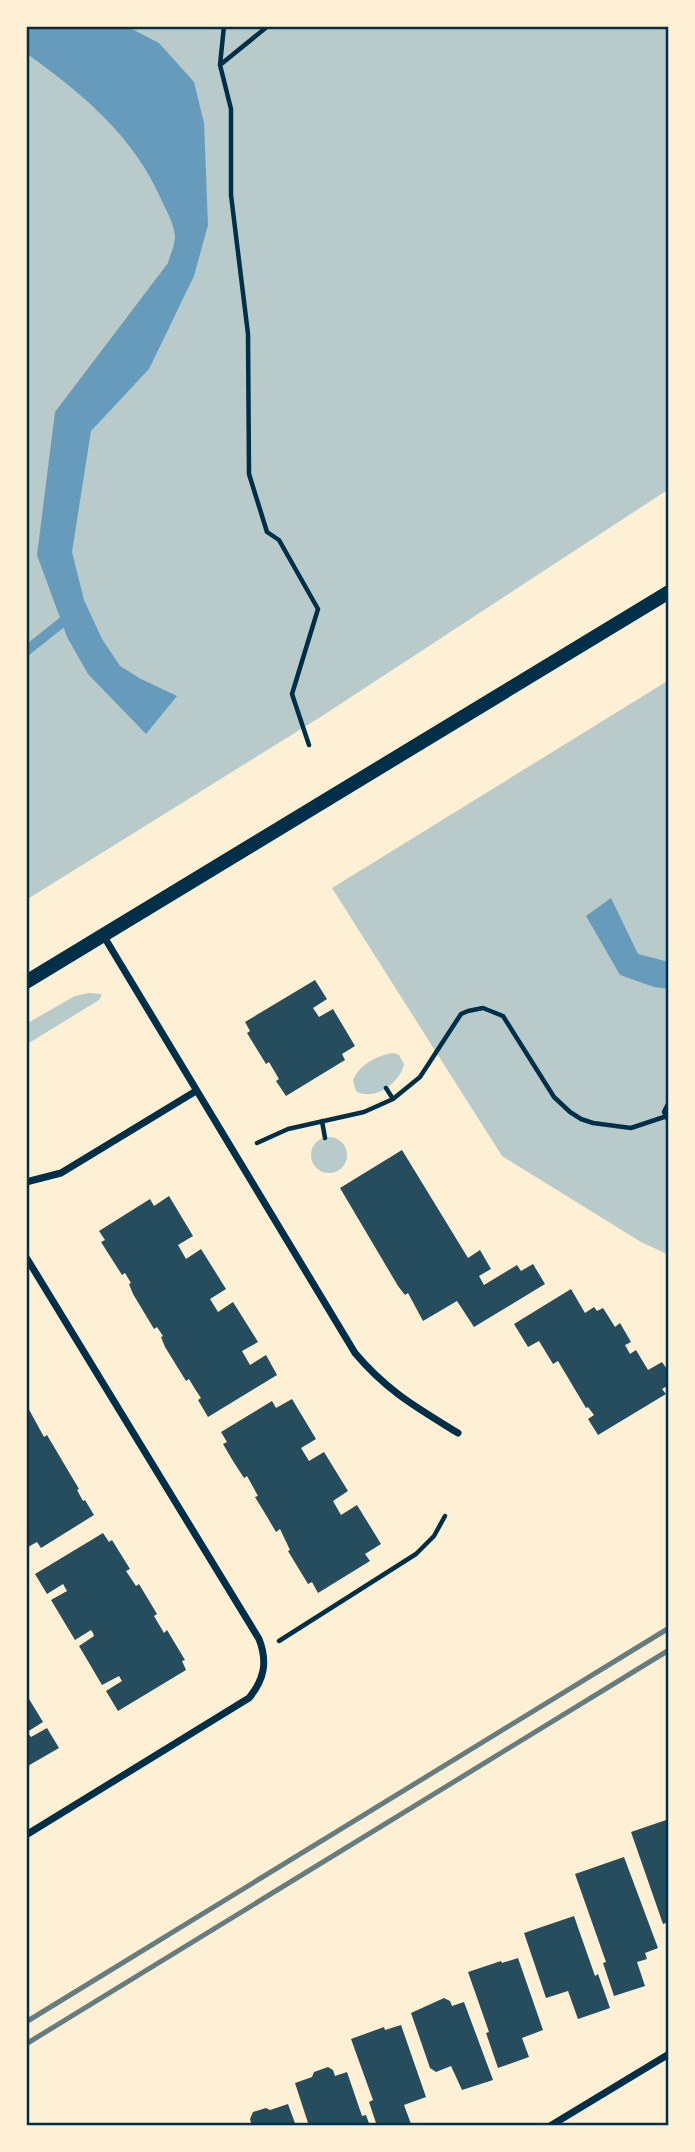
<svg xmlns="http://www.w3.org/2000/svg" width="695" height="2152" font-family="'DejaVu Sans',sans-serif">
<rect width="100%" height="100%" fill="#fdf0d5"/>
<path fill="#b9caca" d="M26,26h643v463l-347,227 -296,184z
M669,680v575l-28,-13 -139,-86 -170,-268z
M89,993l13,1 -3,6 -70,43 -3,-4v-15l49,-28z
M394,1053l5,2 5,9c-4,19 -30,38 -48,27l-3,-10c4,-15 26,-27 41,-28z
M311 1155a18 18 0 1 1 36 0a18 18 0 1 1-36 0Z"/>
<path fill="#669bbc" d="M26,26h100l33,17 35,39 10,41 4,102 -14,51 -45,93 -58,62 -19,121 12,48 18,39 18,27 21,13 36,17 -31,38 -58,-60 -21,-37 -30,-82 18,-143 113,-149c2,-8 7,-18 7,-26 -1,-13 -8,-25 -13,-36 -29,-66 -79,-107 -136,-148z
M611,898l27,56 31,8v27l-15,-2 -34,-12 -34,-59z"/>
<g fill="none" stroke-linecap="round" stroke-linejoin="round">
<path stroke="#669bbc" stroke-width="10" d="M26,651l44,-35"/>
</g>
<path fill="#264d5e" d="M315,980l12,19 -14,9 6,9 14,-8 22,37 -13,8 3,6 -59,36 -10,-15 3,-2 -10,-17 -3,2 -19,-31 3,-2 -5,-9z
M402,1150l66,108 12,-8 11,19 -12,7 5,9 33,-20 4,6 12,-7 12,20 -71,43 -17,-26 -34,20 -15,-28 -3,2 -7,-9 -58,-98z
M169,1196l24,40 -15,9 8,14 15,-10 25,40 -16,10 8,13 15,-10 25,40 -16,9 8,14 16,-10 11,20 -69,42 -10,-17 3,-2 -6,-9 -6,-10 -3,2 -21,-34 -4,-10 2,-1 -6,-9 -3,2 -21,-35 -4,-10 2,-1 -6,-10 -3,2 -21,-33 4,-2 -6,-9 51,-32 4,7z
M571,1289l14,24 9,-6 3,4 6,-3 12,19 5,-4 11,19 -6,3 5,9 6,-4 12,20 14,-8 7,10v13l-7,4 4,5 -68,41 -10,-16 6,-4 -6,-8 -2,1 -28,-47 -5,3 -14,-23 -11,6 -14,-23z
M292,1399l24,40 -15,9 8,13 15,-9 24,39 -15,10 8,14 16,-10 24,39 -16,10 5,7 -52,32 -6,-11 -4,2 -20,-33 2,-1 -10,-21 -4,3 -10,-17 -11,-18 3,-1 -11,-20 -3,2 -11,-17 -10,-17 4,-2 -6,-10 51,-31 4,7z
M26,1404l18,33 3,-2 32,54 -2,1 6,11 2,-1 9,15 -53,33 -4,-6 -9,5 -2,-3z
M103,1533l6,9 3,-2 18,29 -4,2 10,15 3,-2 18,30 -3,2 10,17 3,-3 18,30 -3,1 4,9 -68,41 -12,-20 16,-10 -3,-5 -17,9 -23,-39 15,-10 -1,-3 -2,-3 -16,10 -24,-40 16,-9 -4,-7 -16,10 -12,-20z
M26,1694l17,28 -16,10 4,5 16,-9 12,20 -33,19z
M669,1819v103l-6,2 -32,-92z
M624,1857l34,91 -13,5 2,6 -10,3 8,24 -31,10 -11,-33 3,-1 -31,-88z
M574,1916l21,60 3,-2 12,34 -32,11 -10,-28 -22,7 -22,-65z
M518,1958l25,72 -21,8 7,19 -31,11 -12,-35 3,-1 -21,-60 33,-11 1,2z
M444,1998l6,3 2,5 12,-4 29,78 -31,10 -11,-24 -15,6 -6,-4 -19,-55z
M401,2025l25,72 -22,8 7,19 -34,2 -8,-24 4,-2 -22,-61 33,-12 1,3z
M328,2067l5,3 2,6 12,-4 15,44 4,-1 4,11h-61l-14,-43 17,-6 2,-5z
M288,2104l8,22h-50l5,-3 -1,-4 3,-7 13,-4 4,2z"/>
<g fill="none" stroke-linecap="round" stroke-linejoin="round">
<path stroke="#003049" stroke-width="4.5" d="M224,26l-4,39 48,-39
M220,65l11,44v86l17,139 1,140 18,58 12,8 39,69 -26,85 17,51
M386,1088l7,11
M669,1102l-5,10 5,10
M322,1121l3,17
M257,1143l31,-14 76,-17 29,-13 27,-22 41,-63 7,-3 15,-3 20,8 51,81 16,15 11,7 12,4 38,5 33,-11
M279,1641l137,-87 18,-18 11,-20"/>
<path stroke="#003049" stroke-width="7" d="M103,935l252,418c32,38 61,54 103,80
M26,1182l35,-9 135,-82
M26,1257l233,382c9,23 5,41 -10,59l-223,137
M550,2126l119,-72"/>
<path stroke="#003049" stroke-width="14" d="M26,982l643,-390"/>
<path stroke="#657d81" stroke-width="5" d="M26,2022l643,-394
M26,2044l643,-394"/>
</g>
<rect width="695" height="2152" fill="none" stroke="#fdf0d5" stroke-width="56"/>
<rect x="28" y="28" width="639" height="2096" fill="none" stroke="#003049" stroke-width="2.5"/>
</svg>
